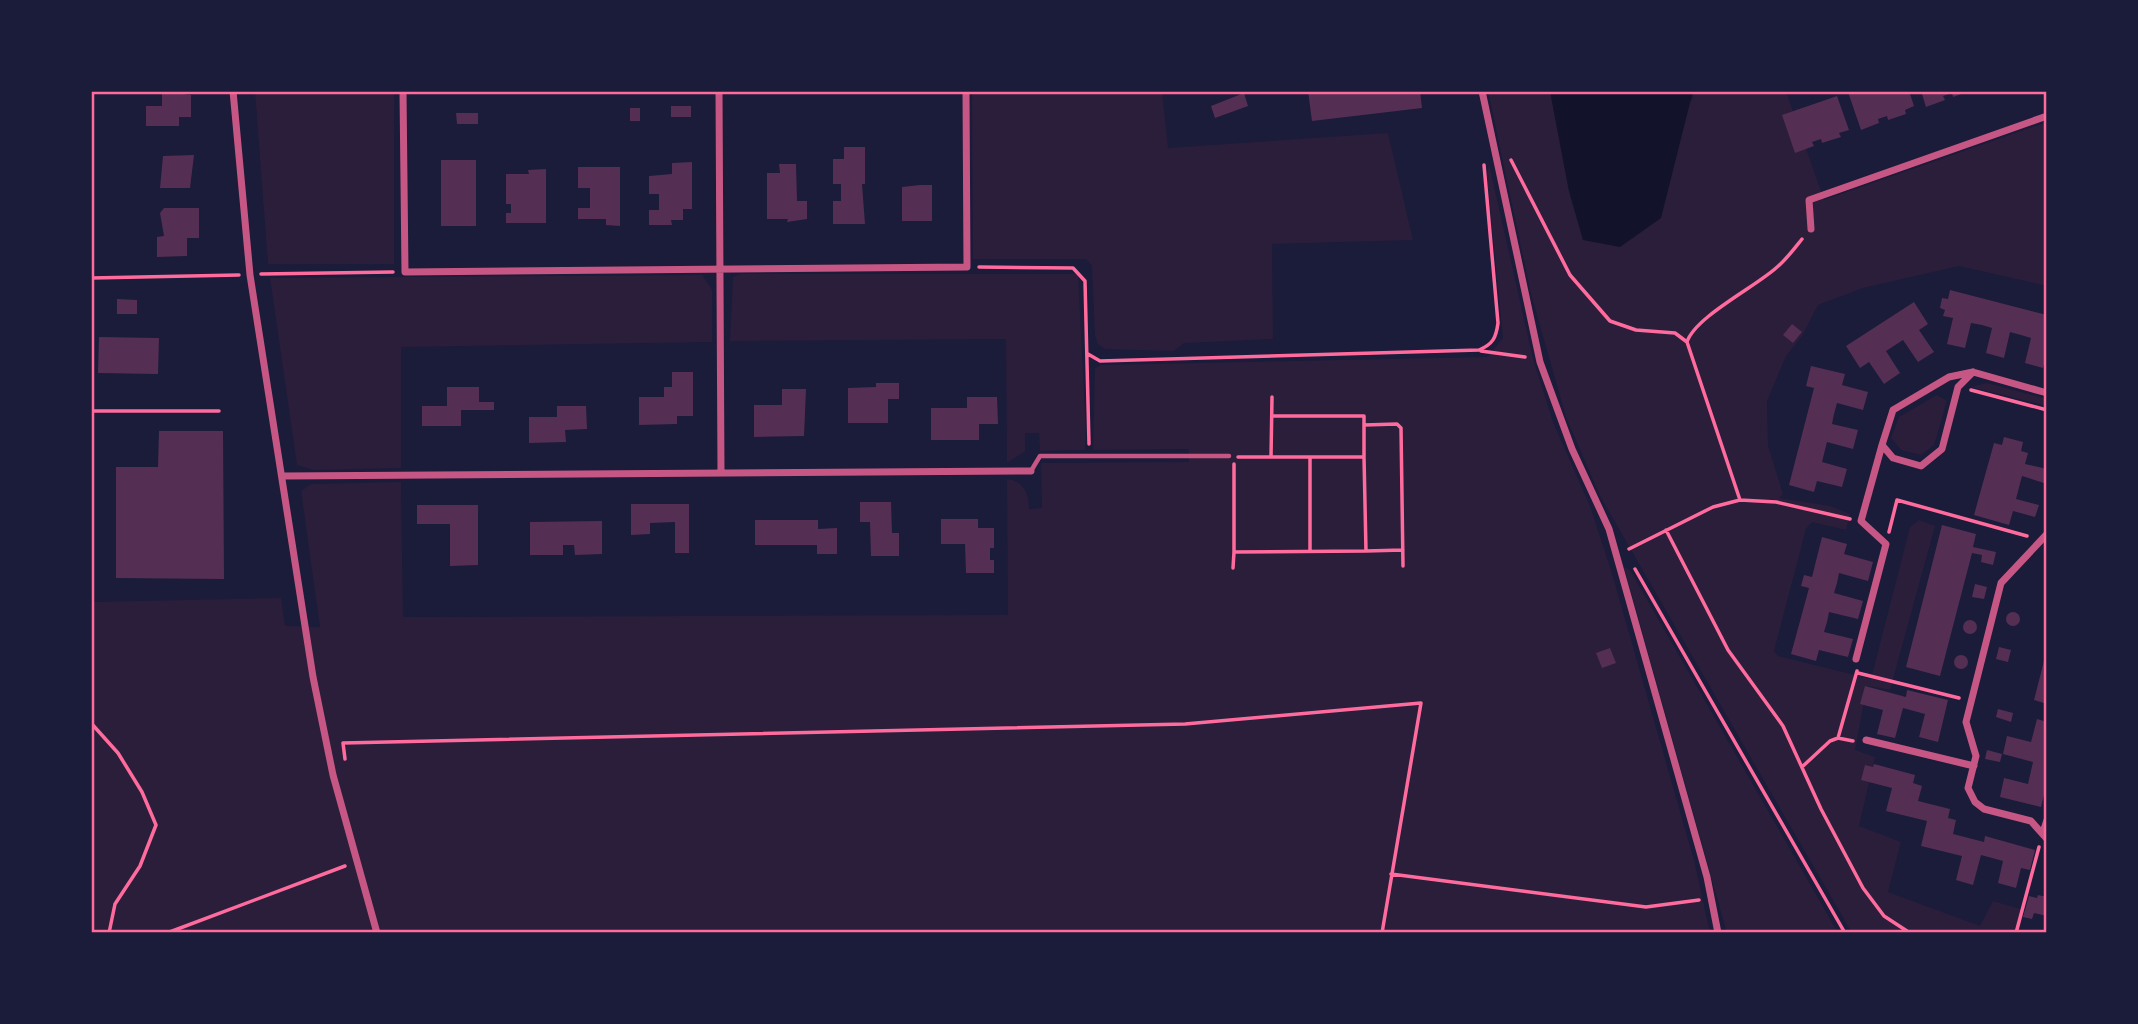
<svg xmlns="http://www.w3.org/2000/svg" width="2138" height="1024" font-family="'Space Grotesk',sans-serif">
<rect width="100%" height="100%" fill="#1b1b3a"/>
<path fill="#2a1e3b" d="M255,91h139v173h-126z
M972,91h190l6,57 220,-15 25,107 -141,4 1,95 -89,4 -10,8 -69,-2 -7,-5 -3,-8 -3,-70 -6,-7h-113z
M1488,91h62l19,100 14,48 110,-141v-7h93l38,109 223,-78v164l-88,-20 -96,22 -45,17 -16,31 -16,20 -19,45 1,44 15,49 -4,4 51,8 20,8 -4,16 -34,-8 -6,7 -32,122 4,5 93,23 39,-152 9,-7 16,6 -45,164 -23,-4 -12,64 20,7 -16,69 42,16 -13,50 92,34 13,-25 31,9 -5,23h-167l-252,-437 -34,-79 -35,-123z
M1489,164l44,195 20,63 37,84 21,64 84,294 15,69h-1619v-331l190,-4 4,28 35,1 -19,-136 10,-7 90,-2 2,135 605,-2 -1,-136c17,2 22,15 22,30l13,-1 -1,-45 148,-1v-13l-96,1 2,-82 6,-3 386,-8 16,-19 -16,-162z
M741,274h337l8,158 -1,18 -45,1 -1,-18h-14v18l-18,12 -1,-124 -276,2 3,-64z
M702,275l10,15v52l-311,5v121l-88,2 -16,-5 -27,-187z
M1987,383l60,16v7l-76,-19z
M1937,395l10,6 -13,44 -13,10 -20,-5 -10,-12 8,-21z
M1624,567l6,3 208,363h-111z"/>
<path fill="#12122b" d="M1550,91h143l-32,127 -41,29 -37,-7 -14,-49z"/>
<path fill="#542f53" d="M162,91l29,4v22h-12v9h-33v-20h16z
M1308,91h112l2,17 -110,13z
M1909,91l5,15 -9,4 1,4 -18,6 -1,-4 -9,3 1,4 -18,7 -13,-38z
M1921,91h49l-17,6 -1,-4 -9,3 2,4 -19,7z
M1244,93l4,13 -33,12 -4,-12z
M1837,96l12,34 -10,3 2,4 -19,6 -1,-4 -9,3 2,4 -19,7 -13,-38z
M671,106h20v11h-20z
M630,108h10v13h-10z
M456,113h22v11h-21z
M844,147h21v37h-3l3,40h-32v-23h8v-17h-8v-25h11z
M194,155l-4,33h-30l3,-32z
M441,160h35v66h-35z
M692,162v47h-9v11h-12l1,5h-23v-15h10v-16h-10v-18l23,-2v-11z
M779,164h17l1,37h10v18l-20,3 1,-3h-21v-46h13z
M578,167h42v59l-14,-1v-6h-28v-11h12v-20h-12z
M546,169v54h-40v-10h5v-9h-5v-30h23l-1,-4z
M920,185h12v36h-30v-34z
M164,208h35v30h-12v18l-30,1v-20l7,-1 -4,-23z
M1950,290l97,25v37l-4,16 -18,-5 6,-25 -10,-3 -11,-3 -6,26 -18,-5 6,-25 -10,-3 -11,-2 -6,25 -18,-4 6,-26 -10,-2 2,-6 -5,-2 2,-10 6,1z
M117,299l20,1v14h-20z
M1914,302l14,22 -9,6 15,22 -16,10 -15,-22 -17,11 14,22 -16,11 -15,-22 -9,6 -14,-22z
M1792,324l10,8 -9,11 -10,-8z
M99,337l60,1 -1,36 -60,-1z
M1811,366l34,8 -3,11 26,7 -5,18 -26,-7 -3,11 -2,10 26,6 -5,19 -26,-7 -5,20 25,7 -5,18 -25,-6 -3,11 -25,-7 25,-97 -8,-2z
M672,372h21v44h-16v8l-38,1v-28h25v-10h8z
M876,383h23v16h-11v24h-40v-35l28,-1z
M447,387h32v15h15v8h-33v16h-39v-20h25z
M782,389h24l-2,47 -50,1v-32h28z
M967,397h30l1,27h-19v16h-48v-32h36z
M557,406h29l1,23 -22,1 1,12 -37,1v-26h28z
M159,431h64l1,148 -108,-1v-111h42z
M2004,437l19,5 -2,9 7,2 -3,11 22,5 -3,14 -22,-7 -6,23 23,6 -4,12 -22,-6 -4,14 -35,-10 20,-72 8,2z
M860,502h31l1,31h7v23h-28l-1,-34h-10z
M631,504h58v49h-14v-31l-25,1v11l-19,1z
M417,505h61v60l-28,1v-42h-33z
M941,519h37v9h16v20h-4v12h4v13h-28l-1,-29h-24z
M755,520h63v9l19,-1v26h-20v-9h-62z
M602,521v33l-27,1 -1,-10h-11v10h-33v-33z
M1942,525l34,9 -3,13 23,5 -3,13 -12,-3 1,-7 -10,-2 -32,123 -34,-9z
M1822,537l25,7 -3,10 29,8 -5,19 -29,-8 -2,10 -3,10 29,8 -5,18 -29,-7 -2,10 -3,10 29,7 -5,18 -29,-7 -3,11 -25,-7 18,-66 -8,-2 3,-11 8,2z
M1975,584l12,3 -3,12 -12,-2z
M2006 619a7 7 0 1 1 14 0a7 7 0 1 1-14 0Z
M1963 627a7 7 0 1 1 14 0a7 7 0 1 1-14 0Z
M1999,647l12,3 -3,12 -12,-3z
M1610,648l6,15 -14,5 -6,-15z
M2046,653h1v51l-13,-4z
M1954 662a7 7 0 1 1 14 0a7 7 0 1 1-14 0Z
M1865,686l41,11 1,-7 41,10 -10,42 -19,-5 6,-23 -22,-6 -8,30 -18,-4 6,-24 -23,-6z
M1998,709l15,4 -2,9 -15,-5z
M2037,719l10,3 -3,42 3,1v17l-6,25 -41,-10 4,-19 24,6 5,-22 -30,-8 4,-18 24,6z
M1987,750l15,4 -2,8 -15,-3z
M1874,764l41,11 -2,8 9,3 -4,15 32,8 -2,9 8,2 -3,14 31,8 1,-6 50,14 -5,20 -9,-2 -5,20 -18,-5 5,-22 -22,-6 -8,30 -17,-5 6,-24 -41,-10 6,-25 -41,-10 6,-23 -31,-8 4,-15 8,2z
M2038,895l9,2v19l-13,-3 -2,6 -9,-2 6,-21 8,2z"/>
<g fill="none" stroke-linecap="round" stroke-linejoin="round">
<path stroke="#ff6b9d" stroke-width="3.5" d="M1511,160l59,115 40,46 26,9 39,3 12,9
M979,267l94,1 12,13 4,163
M261,274l132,-2
M91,278l148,-3
M1481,351l44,6
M1088,354l12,7 379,-11c14,-6 17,-12 19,-27l-14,-158
M1971,390l76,20
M91,411h128
M1272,416h92v41
M1364,425l33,-1 4,4 2,138
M1271,457l1,-60
M1310,458v93
M1234,464v88l132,-1 -2,-94h-126
M1740,500l-53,-158c8,-25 68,-55 89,-74 10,-8 18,-19 26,-29
M1666,530l62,120 55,76 38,83 42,79 21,28 26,17
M1889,532l8,-32 130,36
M1629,549l84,-42 27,-7 36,2 74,17
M1366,551l37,-1
M1233,568l1,-16
M1635,569l210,364
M1858,673l101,25
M91,723l27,30 24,39 14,33 -16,41 -25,38 -6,29
M1838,738l15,3
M345,759l-2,-16 842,-19 236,-21 -39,230
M1802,767l28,-26 8,-3 19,-67
M1391,874l255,33 53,-7
M167,933l178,-67
M2016,933l23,-86"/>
<path stroke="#c65784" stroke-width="4.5" d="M1031,471l9,-15h189"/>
<path stroke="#c65784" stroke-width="7" d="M233,91l17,184 63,402 20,98 44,158
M403,91l2,181 562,-5 -1,-176
M719,91l2,382
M1482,91l58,271 32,87 37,80 98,348 11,56
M1811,229l-2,-29 238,-84
M1973,372l-15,15 -16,62 -21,17 -28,-8 -11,-13 11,-35 56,-33 24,-5 74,21
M283,476l748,-5
M2047,534l-46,49 -35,139 10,34 -8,32 7,14 9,7 47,12 16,18
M1856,659l30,-115 -25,-23 21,-76
M1866,740l108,26
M2043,832l4,-12"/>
</g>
<rect width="2138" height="1024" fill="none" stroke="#1b1b3a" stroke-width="186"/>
<rect x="93" y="93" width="1952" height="838" fill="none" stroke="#ff6b9d" stroke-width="2.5"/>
</svg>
